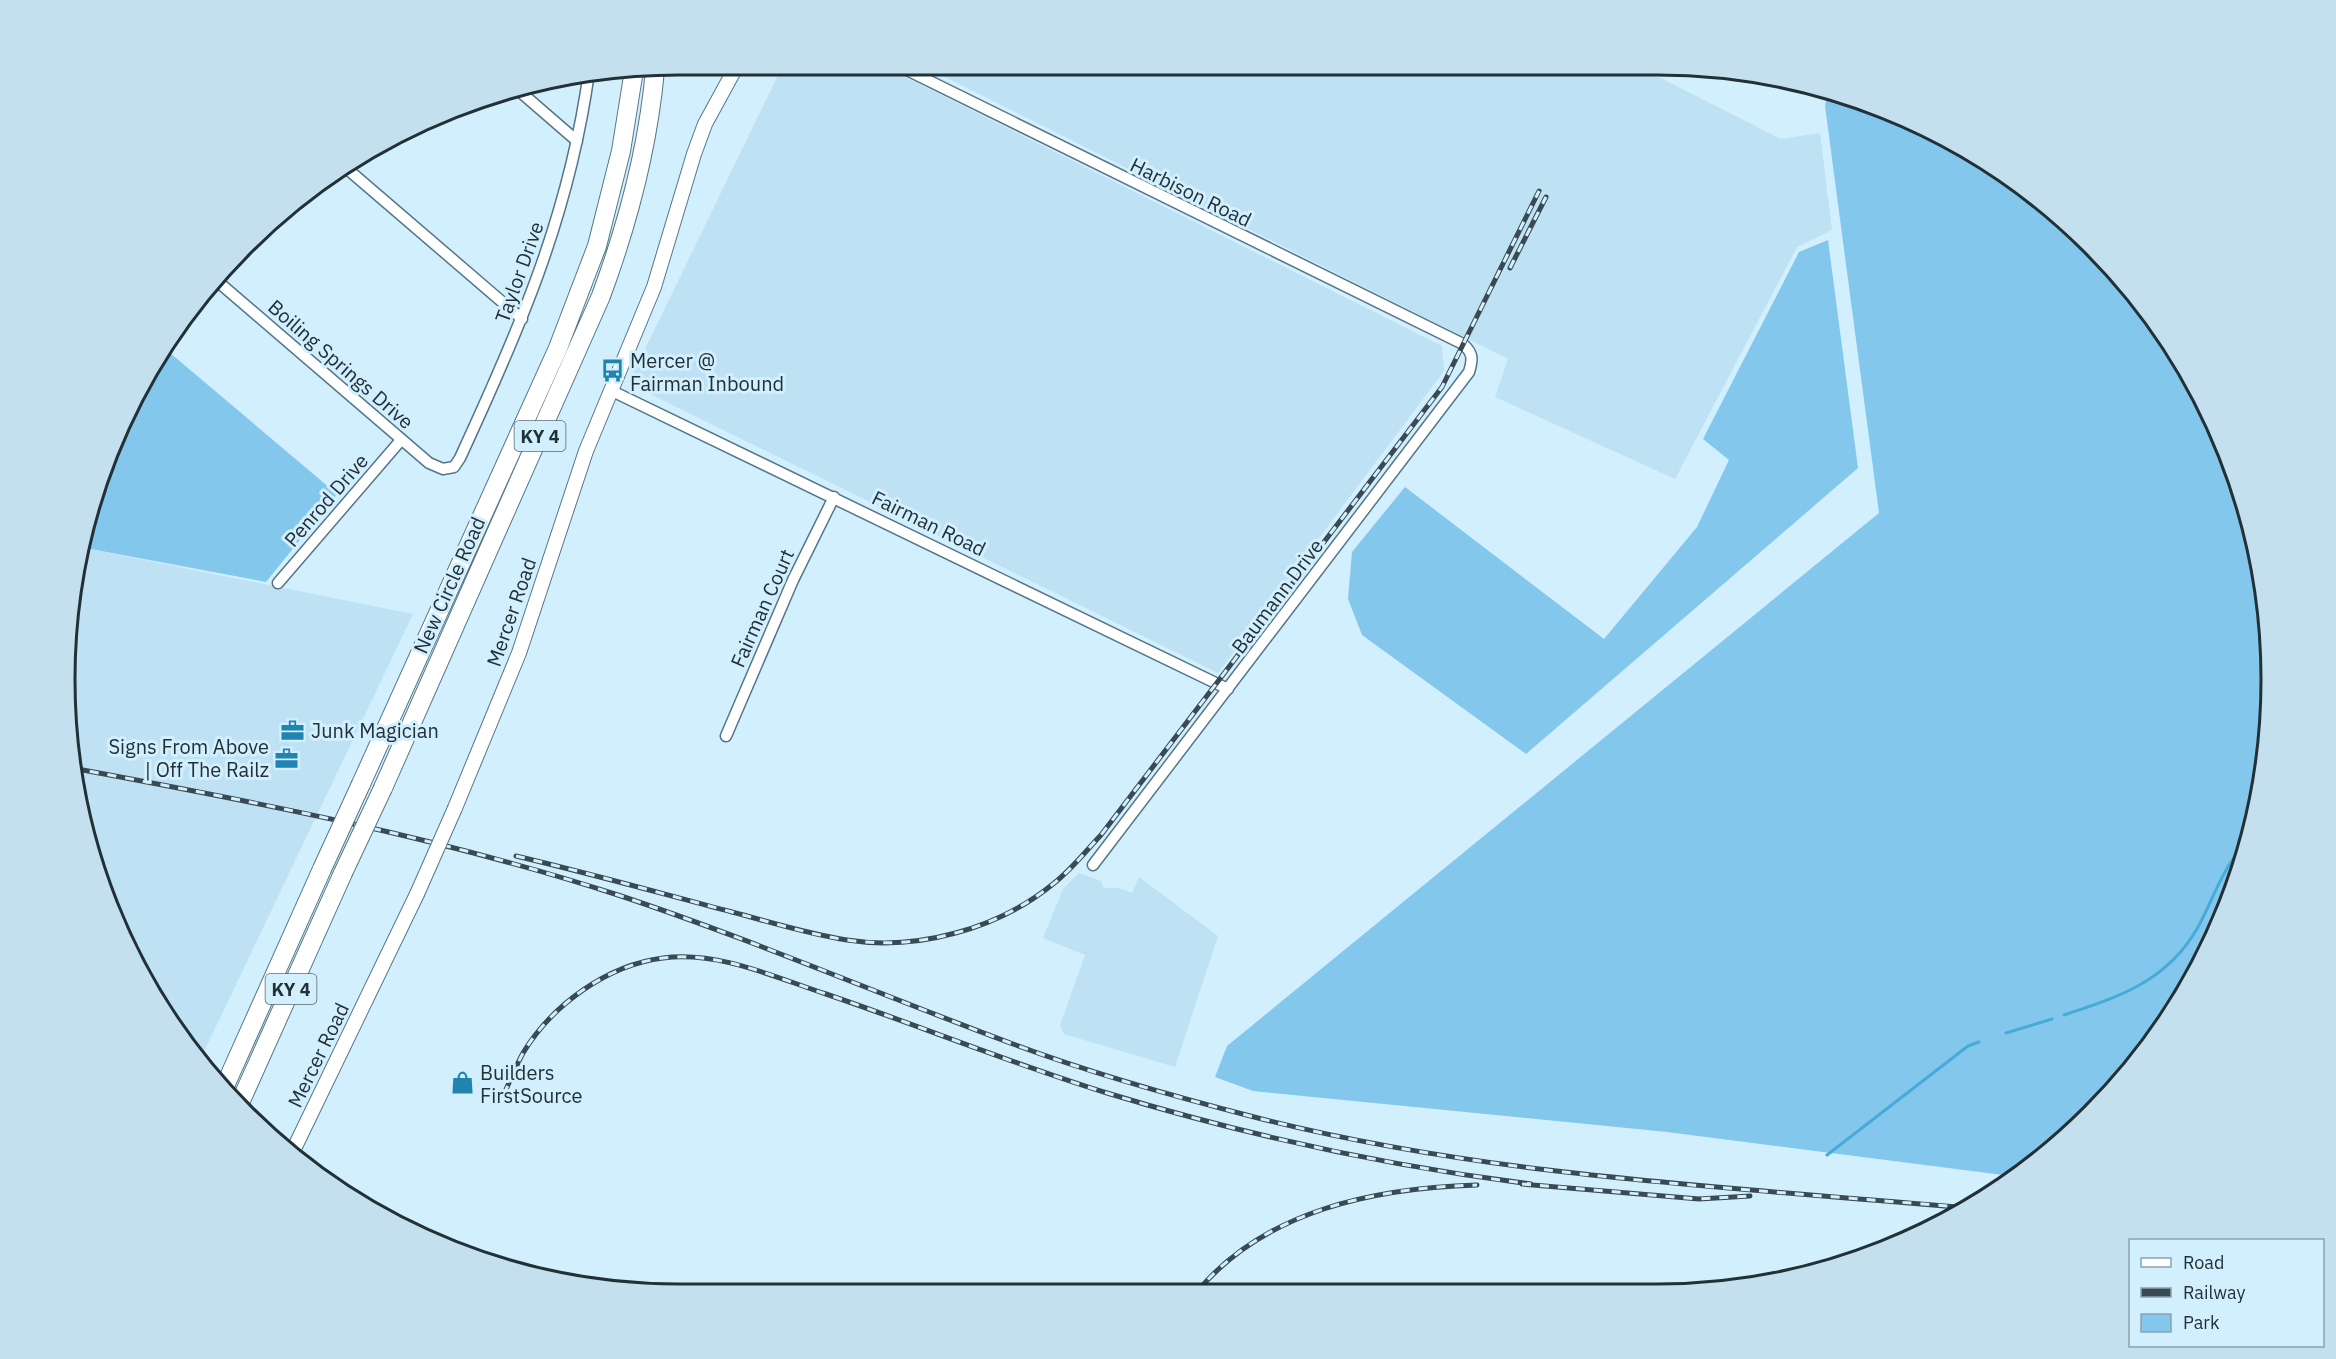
<svg xmlns="http://www.w3.org/2000/svg" width="2336" height="1359" font-family="'IBM Plex Sans',sans-serif">
<rect width="100%" height="100%" fill="#d2effe"/>
<path fill="#bee1f3" d="M1637,66l144,73 39,-6 12,97 -35,17 -122,232 -180,-82 13,-38 -579,-290z
M781,69h108l553,277 2,25 -226,302 -580,-285 -7,-10z
M80,547l333,67 -214,448 -7,-8 -81,-139 -27,-91 7,-24 -15,-3 -10,-78 4,-119z
M1079,873l22,8 3,7h15l13,5 7,-16 79,59 -43,131 -111,-33 -4,-9 25,-70 -42,-17 20,-49z"/>
<path fill="#83c8ec" d="M1828,92l26,5 144,71 93,76 77,94 57,106 35,115 11,120 -11,120 -35,116 -57,106 -77,94 -80,61 -344,-44 -414,-41 -38,-14 12,-31 652,-533 -54,-407z
M1828,240l30,228 -332,286 -164,-119 -14,-36 4,-47 53,-65 199,152 93,-112 32,-67 -26,-21 96,-187z
M163,347l174,147 -71,88 -186,-35c14,-71 47,-138 83,-200z"/>
<path fill="#47aad8" d="M2264,753l-4,46 -15,49 -7,-5 12,-33 -1,-7 10,-10 -1,-22z"/>
<g fill="none" stroke-linecap="round" stroke-linejoin="round">
<path stroke="#47aad8" stroke-width="3" d="M2064,1015c55,-18 104,-34 134,-88 13,-23 22,-52 39,-73
M2006,1033l46,-14
M1827,1155l141,-109 11,-4"/>
<defs>
<path id="street" d="M905,69l558,275c10,9 10,15 6,28l-376,493
M517,89l60,52
M345,167l177,152
M216,280l213,183 14,6 11,-2 6,-9c60,-130 109,-242 129,-386
M612,391l616,298
M278,583l123,-143
M726,736l67,-156 41,-83"/>
<path id="secondary" d="M455,808l64,-155 67,-202 68,-164 40,-133 11,-30 30,-55
M291,1155l126,-261"/>
<path id="highway" d="M361,784l197,-436 39,-102 24,-95 13,-81
M383,788l218,-492c27,-73 47,-148 54,-226
M224,1088l98,-219
M239,1105l104,-232"/>
</defs>
<use href="#street" stroke="#557687" stroke-width="13"/>
<use href="#secondary" stroke="#557687" stroke-width="16"/>
<use href="#highway" stroke="#557687" stroke-width="20"/>
<use href="#street" stroke="#fff" stroke-width="10"/>
<use href="#secondary" stroke="#fff" stroke-width="14"/>
<use href="#highway" stroke="#fff" stroke-width="18"/>
<defs>
<path id="rail" d="M1510,268l36,-71
M72,768c184,34 367,69 546,127 133,44 263,100 395,149 80,30 163,53 245,74 233,59 473,69 711,90
M516,856c72,17 144,37 216,56 38,10 76,22 115,28 70,11 151,-11 206,-56 18,-14 32,-32 48,-49l341,-448 97,-196
M504,1094c6,-13 12,-28 19,-41 29,-48 84,-88 140,-95 56,-7 111,19 163,36 94,32 187,70 281,99 138,42 281,73 424,91
M1522,1184l177,15 51,-3
M1196,1293c68,-83 179,-105 281,-108"/>
</defs>
<use href="#rail" stroke="#3a4a52" stroke-width="5"/>
<use href="#rail" stroke="#d2effe" stroke-width="3" stroke-dasharray="9" stroke-linecap="butt"/>
<defs>
<path id="secondary-bridge" d="M417,894l38,-86"/>
<path id="highway-bridge" d="M322,869l39,-85
M343,873l40,-85"/>
</defs>
<use href="#secondary-bridge" stroke="#557687" stroke-width="16" stroke-linecap="butt"/>
<use href="#highway-bridge" stroke="#557687" stroke-width="20" stroke-linecap="butt"/>
<use href="#secondary-bridge" stroke="#fff" stroke-width="14"/>
<use href="#highway-bridge" stroke="#fff" stroke-width="18"/>
</g>
<defs>
<symbol id="bus-bare" viewBox="-9 -9 18 18"><path d="M-5-6H5V4H4V6H2V4H-2V6H-4V4H-5ZM-3.5-4V0h7V-4ZM-3.5 1.2v1.5H-2V1.2ZM2 1.2v1.5H3.5V1.2Z" fill="#2184af" stroke="#d2effe" stroke-width="2.5" paint-order="stroke"/></symbol>
<symbol id="office-bare" viewBox="-9 -9 18 18"><path d="M-6-3h4V-5.5h4V-3h4V5H-6ZM-1-4.5V-3h2v-1.5ZM-6 0V1H6V0Z" fill="#2184af" stroke="#d2effe" stroke-width="2.5" paint-order="stroke"/></symbol>
<symbol id="shop-bare" viewBox="-9 -9 18 18"><path d="M-5-2.5h2.3a2.7 3.5 0 0 1 5.4 0H5L5.5 6h-11ZM-1.5-2.5h3a1.5 2.3 0 0 0-3 0Z" fill="#2184af" stroke="#d2effe" stroke-width="2.5" paint-order="stroke"/></symbol>
</defs>
<g fill-rule="evenodd">
<use href="#bus-bare" x="596" y="354" width="33" height="33"/>
<use href="#office-bare" x="276" y="714" width="33" height="33"/>
<use href="#office-bare" x="270" y="742" width="33" height="33"/>
<use href="#shop-bare" x="446" y="1066" width="33" height="33"/>
</g>
<g text-anchor="middle" dominant-baseline="central" stroke-width="6" stroke-linejoin="round" paint-order="stroke">
<g fill="#d2effe" stroke="#576973" stroke-width="1.5">
<rect x="514.5" y="421" width="51" height="30" rx="4.5"/>
<rect x="265.5" y="974" width="51" height="30" rx="4.5"/>
</g>
<g font-size="18" font-weight="bold" fill="#223037">
<text x="540" y="436">KY 4</text>
<text x="291" y="989">KY 4</text>
</g>
<g font-size="20" fill="#223037" stroke="#d2effe">
<text transform="translate(1191 192) rotate(26)">Harbison Road</text>
<text transform="translate(519 272) rotate(-70)">Taylor Drive</text>
<text transform="translate(341 364) rotate(41)">Boiling Springs Drive</text>
<text transform="translate(326 500) rotate(-49)">Penrod Drive</text>
<text transform="translate(929 523) rotate(26)">Fairman Road</text>
<text transform="translate(449 585) rotate(-66)">New Circle Road</text>
<text transform="translate(1277 596) rotate(-53)">Baumann Drive</text>
<text transform="translate(762 608) rotate(-66)">Fairman Court</text>
<text transform="translate(511 612) rotate(-71)">Mercer Road</text>
<text transform="translate(318 1055) rotate(-64)">Mercer Road</text>
</g>
<g font-size="20" fill="#223037" stroke="#d2effe" text-anchor="start">
<text x="630" y="360">Mercer @<tspan x="630" dy="23">Fairman Inbound</tspan></text>
<text x="311" y="730">Junk Magician</text>
<text x="269" y="746" text-anchor="end">Signs From Above<tspan x="269" dy="23">| Off The Railz</tspan></text>
<text x="480" y="1072">Builders<tspan x="480" dy="23">FirstSource</tspan></text>
</g>
</g>
<path d="M0 0H2336V1359H0ZM679 75H1657A604 604 0 0 1 2261 679V680A604 604 0 0 1 1657 1284H679A604 604 0 0 1 75 680V679A604 604 0 0 1 679 75Z" fill="#c4e0ee" fill-rule="evenodd"/>
<path fill="none" stroke="#223037" stroke-width="3" d="M679 75H1657A604 604 0 0 1 2261 679V680A604 604 0 0 1 1657 1284H679A604 604 0 0 1 75 680V679A604 604 0 0 1 679 75Z"/>
<rect x="2129" y="1239" width="195" height="108" fill="#d2effe" stroke="#8ca3ae" stroke-width="1.5"/>
<rect x="2141" y="1258" width="30" height="9" fill="#ffffff" stroke="#8ca3ae" stroke-width="1.5"/>
<text x="2183" y="1269" font-size="18" fill="#223037">Road</text>
<rect x="2141" y="1288" width="30" height="9" fill="#3a4a52" stroke="#8ca3ae" stroke-width="1.5"/>
<text x="2183" y="1299" font-size="18" fill="#223037">Railway</text>
<rect x="2141" y="1314" width="30" height="18" fill="#83c8ec" stroke="#8ca3ae" stroke-width="1.5"/>
<text x="2183" y="1329" font-size="18" fill="#223037">Park</text>
</svg>
